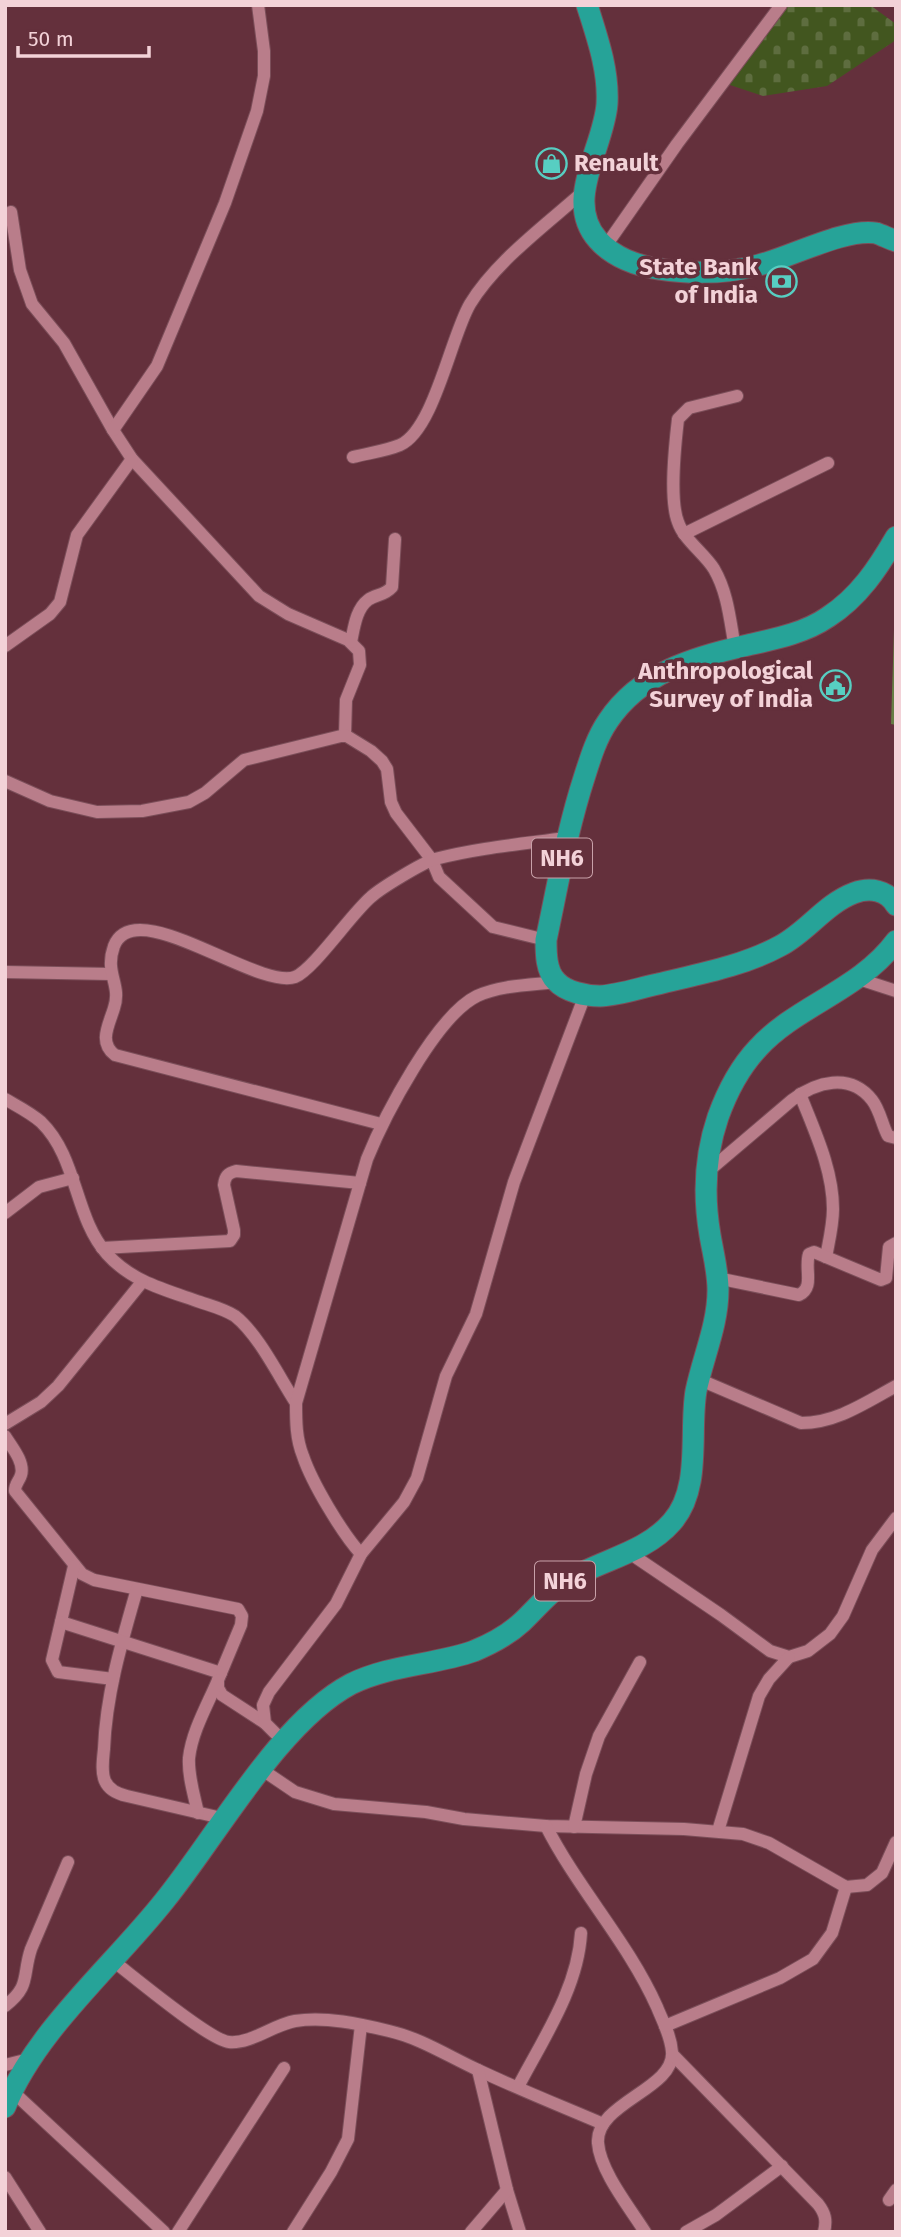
<svg xmlns="http://www.w3.org/2000/svg" width="901" height="2237" viewBox="0 0 901 2237" font-family="'Fira Sans',sans-serif">
  <style>
    .forest { fill: url(#forest-crowns) }
    .cemetery { fill: url(#cemetery-stones) }
    .lines { fill: none; stroke-linecap: round; stroke-linejoin: round }
    .minor-casing { stroke: #7b4e59; stroke-width: 14 }
    .highway-casing { stroke: #7b4e59; stroke-width: 23 }
    .minor { stroke: #b97d8a; stroke-width: 12 }
    .highway { stroke: #26a398; stroke-width: 21 }
    .labels { text-anchor: middle; dominant-baseline: central; stroke-width: 7; stroke-linejoin: round; paint-order: stroke }
    .shield { fill: #64303c; stroke: #c8a1a9; stroke-width: 2 }
    .shield-label { font-size: 23px; font-weight: bold; fill: #f3d2d8 }
    .poi-label { font-size: 24px; font-weight: bold; fill: #f3d2d8; stroke: #64303c; text-anchor: end }
  </style>
  <defs>
    <pattern id="forest-crowns" width="20" height="18" patternUnits="userSpaceOnUse" patternTransform="scale(1.75)"><rect width="20" height="18" fill="#677d45"/><path d="M2 6a3 3 0 1 1 6 0M12 15a3 3 0 1 1 6 0" fill="none" stroke="#5b6443"/></pattern>
    <pattern id="cemetery-stones" width="16" height="16" patternUnits="userSpaceOnUse" patternTransform="scale(1.75)"><rect width="16" height="16" fill="#42561f"/><path d="M2 7V4a2 2 0 0 1 4 0v3zM10 15v-3a2 2 0 0 1 4 0v3z" fill="#5e6d3f"/></pattern>
  </defs>
  <rect width="100%" height="100%" fill="#64303c"/>
  <polygon class="forest" points="896,629 896,725 891,724 894,630"/>
  <polygon class="cemetery" points="777,5 870,5 896,24 896,40 827,86 763,96 727,84"/>
  <g class="lines">
    <defs>
      <g id="minor">
        <polyline points="11,212 20,270 32,304 64,343 113,430 132,459 259,596 288,614 348,640 359,651 360,665 346,700 345,735"/>
        <polyline points="605,247 677,144 781,5"/>
        <polyline points="113,430 157,366 225,203 257,111 264,76 264,51 258,5"/>
        <path d="M353 457C368 453 386 451 400 445 434 430 451 336 470 304 496 261 547 224 584 191"/>
        <polyline points="684,534 828,463"/>
        <path d="M351 642C354 628 356 609 368 600 376 594 384 596 392 587L395 539"/>
        <polyline points="5,646 50,614 60,602 77,535 132,459"/>
        <path d="M735 648C730 621 728 593 714 569 704 553 684 540 678 522 669 499 675 445 678 419L689 408 737 396"/>
        <polyline points="5,781 50,801 97,812 142,811 189,802 205,793 244,760 345,735 371,751 382,761 387,769 391,802 396,813 432,860 439,877 493,927 546,940"/>
        <polyline points="5,972 110,974"/>
        <polyline points="859,979 896,991"/>
        <path d="M800 1094C814 1130 833 1169 833 1209 833 1225 829 1241 826 1257"/>
        <path d="M5 1099C17 1106 31 1113 41 1122 78 1158 74 1217 107 1254 132 1282 166 1290 200 1302 212 1306 224 1309 235 1316 259 1335 279 1377 296 1403"/>
        <path d="M381 1124 115 1055C98 1042 109 1025 114 1008 122 984 104 974 114 946 135 893 257 990 295 977 314 969 351 914 371 897 381 888 422 863 435 859 477 848 522 844 566 838"/>
        <path d="M705 1174 792 1100C816 1082 850 1072 872 1100 880 1110 882 1125 888 1136L896 1138"/>
        <polyline points="5,1213 39,1187 73,1178"/>
        <path d="M102 1248 230 1241 234 1235V1230L224 1185C225 1176 228 1173 236 1171L360 1183"/>
        <path d="M717 1278 799 1295C815 1287 804 1269 809 1254L814 1252 881 1280 886 1278 889 1247 896 1243"/>
        <path d="M698 1379 801 1423C836 1423 865 1403 896 1386"/>
        <polyline points="5,1424 41,1402 58,1386 142,1282"/>
        <path d="M5 1436C11 1446 25 1462 21 1475 19 1482 15 1483 15 1491L82 1574 94 1580 238 1609 242 1616 241 1625 218 1680V1688L222 1695 265 1723"/>
        <polyline points="628,1552 721,1615 770,1651 789,1657 808,1651 830,1634 843,1616 872,1550 896,1518"/>
        <path d="M361 1554C342 1533 312 1483 303 1456 296 1439 296 1421 296 1403L367 1159C384 1117 436 1016 477 996 501 985 531 985 557 982"/>
        <polyline points="74,1566 52,1660 58,1672 113,1679"/>
        <path d="M137 1589C122 1641 106 1694 104 1749 103 1759 101 1772 105 1781 109 1790 118 1794 127 1796L226 1819"/>
        <polyline points="61,1622 221,1673"/>
        <polyline points="284,1742 265,1723 263,1705 269,1692 336,1604 361,1554 404,1502 417,1478 446,1376 476,1314 514,1182 585,995"/>
        <polyline points="261,1769 295,1792 334,1804 426,1812 464,1819 546,1826 684,1829 743,1834 769,1843 846,1887 867,1885 882,1873 896,1842"/>
        <path d="M198 1813C194 1795 188 1776 189 1758 192 1731 208 1704 218 1680"/>
        <path d="M546 1826C578 1889 628 1942 657 2007 663 2022 671 2036 672 2052 675 2089 595 2103 598 2143 600 2171 630 2208 645 2232"/>
        <polyline points="574,1827 586,1774 599,1736 640,1662"/>
        <polyline points="718,1831 759,1696 769,1679 789,1657"/>
        <path d="M112 1960C133 1976 209 2040 229 2042 251 2044 273 2025 295 2021 325 2016 360 2024 389 2031 420 2038 448 2056 476 2069 518 2089 561 2106 603 2124"/>
        <path d="M5 2006C31 1986 22 1976 31 1949L68 1862"/>
        <polyline points="665,2026 780,1978 813,1959 832,1933 846,1887"/>
        <path d="M673 2055 818 2204C825 2213 827 2220 824 2232"/>
        <polyline points="5,2065 29,2059"/>
        <polyline points="478,2070 507,2190 520,2232"/>
        <path d="M518 2087C543 2039 578 1988 581 1933"/>
        <polyline points="12,2091 164,2232"/>
        <polyline points="5,2177 40,2232"/>
        <polyline points="889,2200 896,2190"/>
        <polyline points="178,2232 284,2068"/>
        <polyline points="293,2232 331,2172 348,2139 361,2025"/>
        <polyline points="471,2232 507,2190"/>
        <polyline points="686,2232 716,2215 782,2166"/>
      </g>
      <g id="highway">
        <path d="M587 5C597 37 609 70 607 104 604 147 563 201 598 240 613 257 637 266 659 269 692 274 726 274 759 265 791 257 845 228 876 233 882 235 890 239 896 241"/>
        <path d="M896 537C878 568 859 597 828 617 805 633 775 639 748 645 694 657 640 673 608 721 597 737 591 756 585 775 567 830 558 884 546 940 546 953 546 971 556 981 566 992 586 996 600 996 619 995 639 988 658 984 699 974 743 966 780 946 807 932 825 904 854 893 870 887 887 890 896 905"/>
        <path d="M5 2107C36 2030 113 1966 165 1900 217 1836 279 1722 351 1684 389 1665 434 1665 474 1651 491 1644 508 1635 522 1622 537 1608 550 1591 568 1580 603 1559 645 1553 672 1522 702 1488 689 1432 696 1391 703 1357 718 1325 718 1290 718 1271 713 1253 710 1235 703 1194 705 1155 718 1117 727 1092 740 1067 758 1048 796 1006 860 990 896 941"/>
      </g>
    </defs>
    <use href="#minor" class="minor-casing"/>
    <use href="#highway" class="highway-casing"/>
    <use href="#minor" class="minor"/>
    <use href="#highway" class="highway"/>
  </g>
  <defs>
    <symbol id="shop-ring" viewBox="-11 -11 22 22"><circle r="9.5" fill="#64303c" stroke="#57cec2" stroke-width="1.5"/><path d="M-5-2.5h2.3a2.7 3.5 0 0 1 5.4 0H5L5.5 6h-11ZM-1.5-2.5h3a1.5 2.3 0 0 0-3 0Z" fill="#57cec2"/></symbol>
    <symbol id="bank-ring" viewBox="-11 -11 22 22"><circle r="9.5" fill="#64303c" stroke="#57cec2" stroke-width="1.5"/><path d="M-6-4H6V4H-6ZM0-2.3a2.3 2.3 0 1 0 0 4.6a2.3 2.3 0 1 0 0-4.6Z" fill="#57cec2"/></symbol>
    <symbol id="civic-ring" viewBox="-11 -11 22 22"><circle r="9.5" fill="#64303c" stroke="#57cec2" stroke-width="1.5"/><path d="M-.6-6.5H3V-4.5H.6V-3L4-1V1h2V6H-6V1h2V-1L-.6-3ZM-1.2 2.5V6h2.4V2.5Z" fill="#57cec2"/></symbol>
  </defs>
  <g fill-rule="evenodd">
    <use href="#shop-ring" x="534" y="146" width="35" height="35"/>
    <use href="#bank-ring" x="764" y="264" width="35" height="35"/>
    <use href="#civic-ring" x="818" y="668" width="35" height="35"/>
  </g>
  <g class="labels">
    <g class="shield">
      <rect x="532" y="838.5" width="60" height="39" rx="5"/>
      <rect x="535" y="1561.5" width="60" height="39" rx="5"/>
    </g>
    <g class="shield-label">
      <text x="562" y="858">NH6</text>
      <text x="565" y="1581">NH6</text>
    </g>
    <g class="poi-label">
      <text x="574" y="163" text-anchor="start">Renault</text>
      <text x="758" y="267">State Bank<tspan x="758" dy="28">of India</tspan></text>
      <text x="813" y="671">Anthropological<tspan x="813" dy="28">Survey of India</tspan></text>
    </g>
  </g>
  <rect width="901" height="2237" fill="none" stroke="#f3d2d8" stroke-width="14"/>
  <path d="M18 46v10h131v-10" fill="none" stroke="#f3d2d8" stroke-width="3.5"/>
  <text x="28" y="46" font-size="21" fill="#f3d2d8" stroke="#64303c" stroke-width="5" paint-order="stroke">50 m</text>
</svg>
